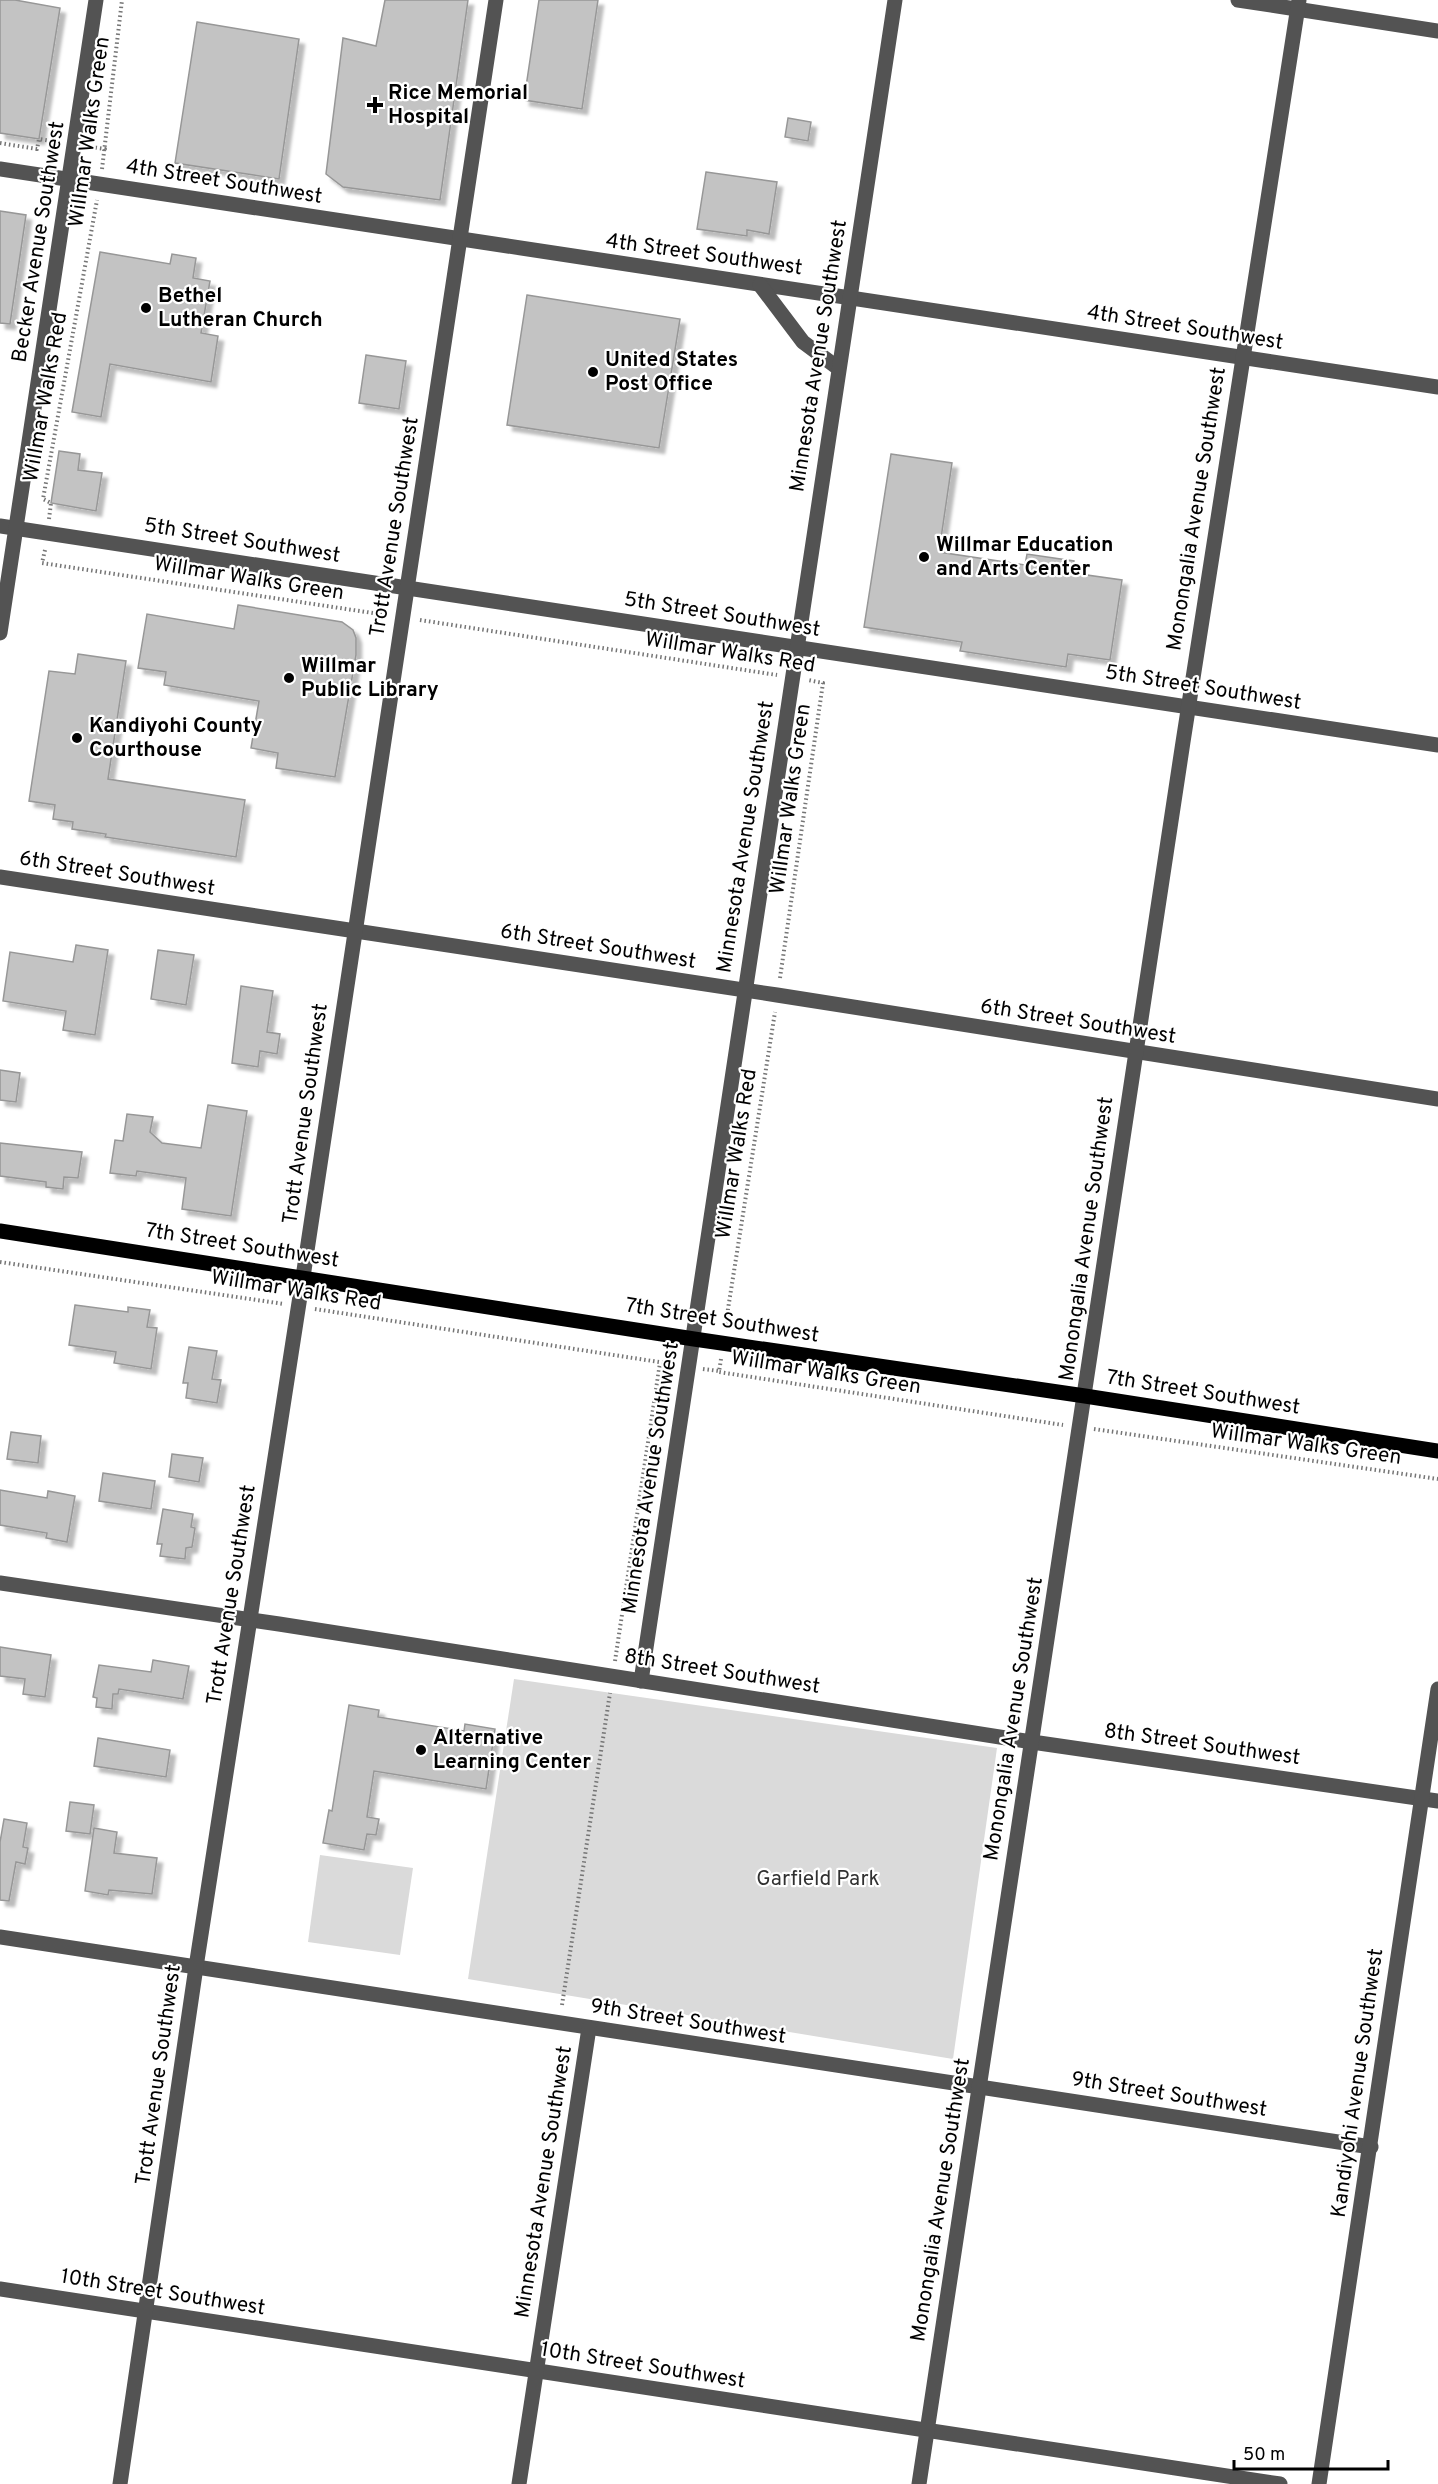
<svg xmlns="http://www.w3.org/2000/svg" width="1438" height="2484" viewBox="0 0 1438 2484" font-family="Overpass,sans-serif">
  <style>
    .green { fill: #dadada }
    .building { fill: #c3c3c3; stroke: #979797; stroke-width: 1.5; filter: url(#shadow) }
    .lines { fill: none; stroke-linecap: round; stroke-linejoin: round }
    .path { stroke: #757575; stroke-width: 4; stroke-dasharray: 1.5 3; stroke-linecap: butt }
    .minor { stroke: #535353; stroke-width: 15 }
    .major { stroke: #000; stroke-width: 15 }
    .poi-dot { fill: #000; stroke: #fff; stroke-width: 2 }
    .labels { text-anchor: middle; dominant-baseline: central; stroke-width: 4.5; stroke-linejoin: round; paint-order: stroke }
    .poi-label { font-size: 21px; font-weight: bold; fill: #000; stroke: #fff; text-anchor: start }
    .street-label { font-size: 21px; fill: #000; stroke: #fff }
    .park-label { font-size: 21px; fill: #313131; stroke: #fff }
  </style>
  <defs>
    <filter id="shadow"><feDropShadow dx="5.5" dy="5.5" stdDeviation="1.5" flood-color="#0004"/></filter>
  </defs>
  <rect width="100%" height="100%" fill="#fff"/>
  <g class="green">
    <polygon points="514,1679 997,1748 953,2059 468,1979"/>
    <polygon points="320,1855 413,1868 400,1955 308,1942"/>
  </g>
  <g class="building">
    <polygon points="0,0 15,0 60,8 39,139 0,133"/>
    <polygon points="385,0 468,0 440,200 343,187 326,174 343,38 376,46"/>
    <polygon points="539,0 598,0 582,109 524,100"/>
    <polygon points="197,22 299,39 279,179 175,163"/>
    <polygon points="788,118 811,122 808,141 785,137"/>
    <polygon points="706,172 777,182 769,234 747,230 747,236 697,229"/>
    <polygon points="0,211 26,215 10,324 0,323"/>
    <polygon points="100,252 170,264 172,254 196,258 193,278 210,281 201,333 218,336 211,382 110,364 101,417 72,412"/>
    <polygon points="527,295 680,319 659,448 507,425"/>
    <polygon points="366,355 406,361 399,409 359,403"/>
    <polygon points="59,451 80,454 78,470 102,473 96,511 51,503"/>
    <polygon points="891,454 952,463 939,552 1025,565 1027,554 1074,561 1073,573 1122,580 1110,660 1068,654 1066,667 960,651 962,642 864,627"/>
    <polygon points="238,605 342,622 353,630 356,638 356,655 335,777 276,768 278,753 251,748 259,701 164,685 166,672 138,668 147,614 234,629"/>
    <polygon points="78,654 126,661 108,779 245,800 236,857 105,837 106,834 72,829 73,822 53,819 55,805 29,801 49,671 75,674"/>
    <polygon points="76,945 108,950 95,1035 63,1030 66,1011 3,1001 10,952 73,962"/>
    <polygon points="158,950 194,955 186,1005 151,999"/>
    <polygon points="241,986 273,991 267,1032 280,1034 277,1054 260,1051 258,1067 232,1063"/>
    <polygon points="0,1070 20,1073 16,1102 0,1100"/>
    <polygon points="208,1105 247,1111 231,1216 182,1209 186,1178 137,1171 136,1176 110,1173 115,1140 123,1141 127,1114 153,1117 150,1132 162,1143 201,1148"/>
    <polygon points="0,1143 82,1152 78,1178 64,1177 63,1189 46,1187 46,1182 0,1176"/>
    <polygon points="75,1305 128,1312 128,1307 150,1310 147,1327 157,1328 151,1369 114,1363 116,1352 69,1345"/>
    <polygon points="189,1347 217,1351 212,1379 221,1380 217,1403 186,1398 188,1383 183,1383"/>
    <polygon points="11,1432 41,1436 38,1463 7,1459"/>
    <polygon points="172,1454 203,1458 199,1482 169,1477"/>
    <polygon points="103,1473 155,1481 151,1509 99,1501"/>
    <polygon points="0,1490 47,1498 48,1491 75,1496 67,1542 46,1538 47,1533 0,1525"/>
    <polygon points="163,1509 193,1514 191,1527 195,1528 192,1547 186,1548 185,1559 160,1556 162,1544 157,1544"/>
    <polygon points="0,1647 51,1655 45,1697 23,1694 25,1679 0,1676"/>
    <polygon points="153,1660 189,1666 183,1699 119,1689 118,1694 113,1694 112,1709 96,1707 97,1698 93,1697 99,1665 151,1672"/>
    <polygon points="349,1705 379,1710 378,1717 464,1731 465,1724 495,1729 486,1789 374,1771 367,1817 379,1819 376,1835 367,1834 364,1850 323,1843 329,1810 332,1811"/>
    <polygon points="98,1738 170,1750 166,1777 94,1766"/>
    <polygon points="70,1802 94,1805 90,1834 66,1831"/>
    <polygon points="4,1819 27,1823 23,1847 28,1848 25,1864 16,1862 9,1901 0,1900 0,1842"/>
    <polygon points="94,1828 117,1832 114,1853 157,1858 152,1894 109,1890 108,1895 85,1891"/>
  </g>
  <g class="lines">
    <g class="path">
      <polyline points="0,143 37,149 39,139 57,142"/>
      <polyline points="91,147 105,149 105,151"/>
      <polyline points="102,169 122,0"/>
      <polyline points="49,519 51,503 43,499 97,200"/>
      <polyline points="45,550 42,563 386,615"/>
      <polyline points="420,620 777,675"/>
      <polyline points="780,978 823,683 808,680"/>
      <polyline points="0,1262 284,1304"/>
      <polyline points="315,1309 672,1364"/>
      <polyline points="725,1328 775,1012"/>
      <polyline points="721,1359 719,1372 1063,1425"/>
      <polyline points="703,1369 719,1371"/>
      <polyline points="1094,1429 1438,1479"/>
      <polyline points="615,1661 660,1363"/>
      <polyline points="562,2005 610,1693"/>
    </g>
    <g class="minor">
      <polyline points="1238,0 1438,31"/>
      <polyline points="0,169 1438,387"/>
      <polyline points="760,285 803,342 838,368"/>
      <polyline points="0,526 1438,745"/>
      <polyline points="0,633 96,0"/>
      <polyline points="0,877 777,995 1438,1099"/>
      <polyline points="0,1583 279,1624 1032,1742 1438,1801"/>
      <polyline points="641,1681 895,0"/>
      <polyline points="0,1937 1371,2147"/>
      <polyline points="0,2289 1280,2484"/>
      <polyline points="120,2484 196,1967 303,1277 496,0"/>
      <polyline points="519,2484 589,2028"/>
      <polyline points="919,2484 1183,742 1299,0"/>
      <polyline points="1319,2484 1438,1689"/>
    </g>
    <polyline class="major" points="0,1231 694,1339 1085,1396 1438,1451"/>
  </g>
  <g class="poi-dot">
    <path d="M372 96h6v6h6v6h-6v6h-6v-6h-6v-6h6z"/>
    <circle cx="146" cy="308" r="6"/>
    <circle cx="593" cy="372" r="6"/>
    <circle cx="924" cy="557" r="6"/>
    <circle cx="289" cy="678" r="6"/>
    <circle cx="77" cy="738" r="6"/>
    <circle cx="421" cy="1750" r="6"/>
  </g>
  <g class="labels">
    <g class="poi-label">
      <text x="388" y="93">Rice Memorial<tspan x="388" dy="24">Hospital</tspan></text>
      <text x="158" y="296">Bethel<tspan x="158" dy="24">Lutheran Church</tspan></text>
      <text x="605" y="360">United States<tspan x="605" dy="24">Post Office</tspan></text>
      <text x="936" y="545">Willmar Education<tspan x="936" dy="24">and Arts Center</tspan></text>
      <text x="301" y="666">Willmar<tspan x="301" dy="24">Public Library</tspan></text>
      <text x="89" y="726">Kandiyohi County<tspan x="89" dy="24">Courthouse</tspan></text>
      <text x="433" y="1738">Alternative<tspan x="433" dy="24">Learning Center</tspan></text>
    </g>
    <g class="street-label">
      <text transform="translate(90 132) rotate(-82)">Willmar Walks Green</text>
      <text transform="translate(224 182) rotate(9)">4th Street Southwest</text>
      <text transform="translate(39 242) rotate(-81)">Becker Avenue Southwest</text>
      <text transform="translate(704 255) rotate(8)">4th Street Southwest</text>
      <text transform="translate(1185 328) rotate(9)">4th Street Southwest</text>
      <text transform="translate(819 356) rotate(-81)">Minnesota Avenue Southwest</text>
      <text transform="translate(46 397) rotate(-80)">Willmar Walks Red</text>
      <text transform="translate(1197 509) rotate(-81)">Monongalia Avenue Southwest</text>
      <text transform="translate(395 527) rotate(-81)">Trott Avenue Southwest</text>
      <text transform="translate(242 541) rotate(9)">5th Street Southwest</text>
      <text transform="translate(249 579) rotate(9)">Willmar Walks Green</text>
      <text transform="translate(722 615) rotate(9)">5th Street Southwest</text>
      <text transform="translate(730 653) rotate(9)">Willmar Walks Red</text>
      <text transform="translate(1203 688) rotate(9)">5th Street Southwest</text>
      <text transform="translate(791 799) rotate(-82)">Willmar Walks Green</text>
      <text transform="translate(746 837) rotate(-81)">Minnesota Avenue Southwest</text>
      <text transform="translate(117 874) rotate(9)">6th Street Southwest</text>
      <text transform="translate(598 947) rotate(9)">6th Street Southwest</text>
      <text transform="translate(1078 1022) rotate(9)">6th Street Southwest</text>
      <text transform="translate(306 1114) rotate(-82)">Trott Avenue Southwest</text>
      <text transform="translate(737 1154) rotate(-81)">Willmar Walks Red</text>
      <text transform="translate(1087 1239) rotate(-82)">Monongalia Avenue Southwest</text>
      <text transform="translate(242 1246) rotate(9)">7th Street Southwest</text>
      <text transform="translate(296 1291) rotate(9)">Willmar Walks Red</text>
      <text transform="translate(722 1321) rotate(9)">7th Street Southwest</text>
      <text transform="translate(826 1373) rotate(9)">Willmar Walks Green</text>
      <text transform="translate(1203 1393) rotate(9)">7th Street Southwest</text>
      <text transform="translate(1306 1445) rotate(8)">Willmar Walks Green</text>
      <text transform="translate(651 1478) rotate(-81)">Minnesota Avenue Southwest</text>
      <text transform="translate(232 1595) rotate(-81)">Trott Avenue Southwest</text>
      <text transform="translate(722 1672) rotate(9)">8th Street Southwest</text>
      <text transform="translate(1014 1719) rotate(-81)">Monongalia Avenue Southwest</text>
      <text transform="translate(1202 1745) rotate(8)">8th Street Southwest</text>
      <text transform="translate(688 2022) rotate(9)">9th Street Southwest</text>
      <text transform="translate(159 2075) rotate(-82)">Trott Avenue Southwest</text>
      <text transform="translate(1358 2083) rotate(-82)">Kandiyohi Avenue Southwest</text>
      <text transform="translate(1169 2095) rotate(9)">9th Street Southwest</text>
      <text transform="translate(544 2182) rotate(-81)">Minnesota Avenue Southwest</text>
      <text transform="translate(941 2200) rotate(-81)">Monongalia Avenue Southwest</text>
      <text transform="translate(163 2293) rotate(9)">10th Street Southwest</text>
      <text transform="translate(643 2366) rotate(9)">10th Street Southwest</text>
    </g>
    <g class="park-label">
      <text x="818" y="1879">Garfield Park</text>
    </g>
  </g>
  <path d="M1234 2460v9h154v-9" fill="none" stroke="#000000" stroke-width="3"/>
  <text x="1243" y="2460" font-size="18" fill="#000000" stroke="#ffffff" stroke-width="4.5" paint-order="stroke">50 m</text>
</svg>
